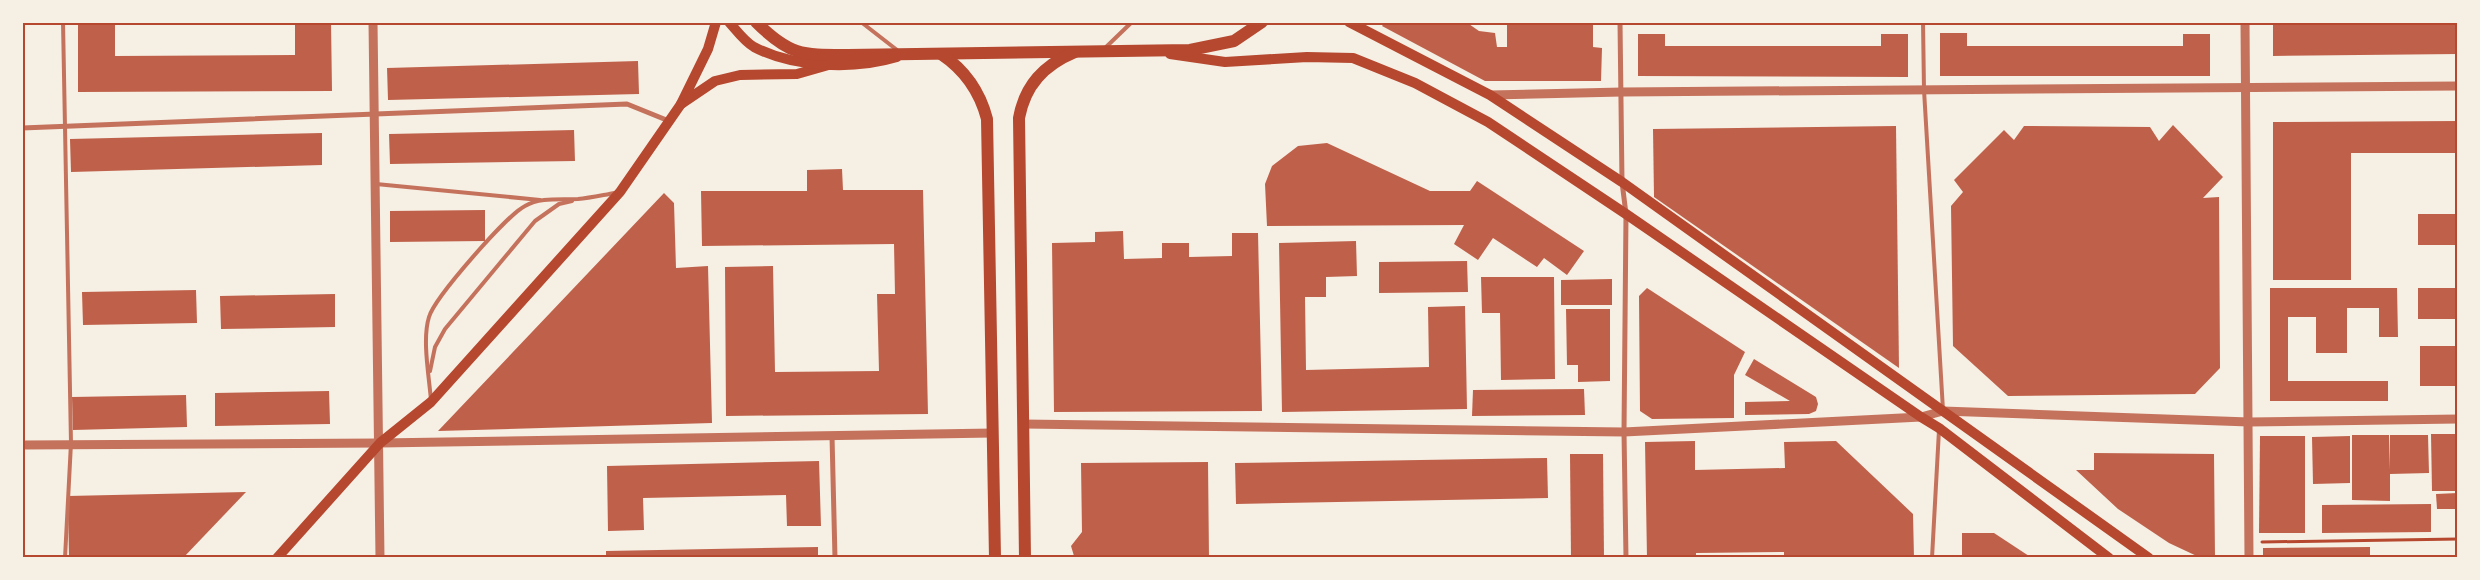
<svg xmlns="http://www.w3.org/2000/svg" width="2480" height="580" viewBox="0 0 2480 580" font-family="Manrope,sans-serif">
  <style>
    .building { fill: #bf614a }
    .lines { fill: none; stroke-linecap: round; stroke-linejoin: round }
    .path { stroke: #b5482f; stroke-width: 3 }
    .service { stroke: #c5725c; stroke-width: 4 }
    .minor { stroke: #c5725c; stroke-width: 5 }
    .tertiary { stroke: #c5725c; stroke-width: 9 }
    .secondary { stroke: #b5482f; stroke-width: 10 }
    .primary { stroke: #b5482f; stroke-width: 12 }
    .neatline { fill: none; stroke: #b5482f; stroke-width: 2 }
  </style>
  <rect width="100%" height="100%" fill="#f6efe4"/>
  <g class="building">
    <polygon points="78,22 115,22 115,56 295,55 295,22 331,22 332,91 78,92"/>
    <polygon points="1385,22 1466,22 1479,31 1495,33 1497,47 1507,47 1507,22 1593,22 1593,47 1602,48 1601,81 1485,81 1382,26"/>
    <polygon points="2273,22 2458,22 2458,54 2273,56"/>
    <polygon points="1940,33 1967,33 1967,46 2183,46 2183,34 2210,34 2210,76 1940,76"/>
    <polygon points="1638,34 1665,34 1665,46 1881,46 1881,34 1908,34 1908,77 1638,76"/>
    <polygon points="638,61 639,94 388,100 387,68"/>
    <polygon points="2458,121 2458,153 2351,153 2351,280 2273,280 2273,122"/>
    <polygon points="2173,125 2223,177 2203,198 2219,197 2220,368 2195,394 2008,396 1953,346 1951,206 1963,192 1954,180 2004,130 2014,140 2024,126 2150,127 2159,141"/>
    <polygon points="1896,126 1899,368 1654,197 1653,129"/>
    <polygon points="574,130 575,161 390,164 389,134"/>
    <polygon points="322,133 322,165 71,172 70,139"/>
    <polygon points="1327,143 1430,191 1470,191 1477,181 1584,251 1567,275 1544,258 1537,267 1493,238 1478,260 1454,244 1464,225 1267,226 1265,184 1272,166 1298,146"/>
    <polygon points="842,169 843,190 923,190 928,414 726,416 725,267 773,266 775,372 879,371 877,294 895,294 894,244 702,246 701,191 807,191 807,170"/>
    <polygon points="664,193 674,203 676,268 708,266 712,423 438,431"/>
    <polygon points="485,210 485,241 390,242 390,211"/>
    <rect x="2418" y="214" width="40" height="31"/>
    <polygon points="1123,231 1124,259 1162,258 1162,243 1189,243 1189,257 1232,256 1232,233 1258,233 1262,411 1054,412 1052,243 1095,242 1095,232"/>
    <polygon points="1356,241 1357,276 1326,277 1326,297 1305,297 1306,370 1429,367 1428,307 1465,306 1467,409 1282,412 1279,243"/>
    <polygon points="1467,261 1468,292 1379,293 1379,262"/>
    <polygon points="1481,277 1554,277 1555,379 1501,380 1500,313 1482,313"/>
    <polygon points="1612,279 1612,305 1561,305 1561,280"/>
    <polygon points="1647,288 1745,352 1734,375 1734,418 1652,419 1640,411 1639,296"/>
    <polygon points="2270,288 2397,288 2398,337 2379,337 2379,308 2347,308 2347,353 2316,353 2316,317 2288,317 2288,381 2388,381 2388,401 2270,401"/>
    <rect x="2418" y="288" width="40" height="31"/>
    <polygon points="196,290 197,323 83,325 82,292"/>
    <polygon points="335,294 335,327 221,329 220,296"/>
    <polygon points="1566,309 1610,309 1610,381 1578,382 1578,365 1567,365"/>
    <rect x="2420" y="346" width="38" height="40"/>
    <polygon points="1754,359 1816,397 1818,404 1816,411 1809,414 1745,415 1745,402 1790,401 1745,375"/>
    <polygon points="1584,389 1585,415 1472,416 1473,390"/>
    <polygon points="329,391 330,424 215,426 215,393"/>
    <polygon points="186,395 187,427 73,430 72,397"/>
    <polygon points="2431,434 2458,434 2458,491 2432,491"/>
    <polygon points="2352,435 2389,435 2390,470 2390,435 2428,435 2429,473 2390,474 2390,501 2352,500"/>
    <polygon points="2260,436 2305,436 2305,533 2259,533"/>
    <polygon points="2350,436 2350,483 2313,484 2312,437"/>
    <polygon points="1695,441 1695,470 1785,468 1784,442 1836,441 1913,514 1914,558 1784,558 1784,552 1696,553 1696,558 1647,558 1645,442"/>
    <polygon points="2094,453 2214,454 2215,558 2201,558 2169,543 2118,509 2076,470 2094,470"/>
    <polygon points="1570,454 1603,454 1604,558 1571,558"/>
    <polygon points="1547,458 1548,498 1236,504 1235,463"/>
    <polygon points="819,461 821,526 787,526 786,495 643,498 644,530 608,531 607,466"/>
    <polygon points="1208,462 1209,558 1074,556 1071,546 1082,532 1081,463"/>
    <polygon points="246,492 183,558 69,558 68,496"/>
    <polygon points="2458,493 2458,509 2437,509 2436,494"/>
    <polygon points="2431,504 2431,532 2322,533 2322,505"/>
    <rect x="2456" y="519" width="2" height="14"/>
    <polygon points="1962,533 1994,533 2032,558 1962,558"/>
    <polygon points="818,547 818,558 606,558 606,551"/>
    <polygon points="2370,547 2370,556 2458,555 2458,558 2263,558 2263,548"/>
  </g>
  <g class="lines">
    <polyline class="path" points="2262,542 2458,539"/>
    <g class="service">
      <polyline points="63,22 71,443 65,558"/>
      <polyline points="861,22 897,50"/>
      <polyline points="1923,22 1924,90 1943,410"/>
      <polyline points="1105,48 1132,22"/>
      <polyline points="376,184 540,200"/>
      <polyline points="430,371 435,347 445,329 535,221 559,204 572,201"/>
      <path d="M431 400C429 376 422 339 429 317 435 297 507 215 525 206 541 197 560 200 578 199 590 198 603 195 615 193"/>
      <polyline points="1932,558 1939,430"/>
    </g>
    <g class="minor">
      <polyline points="1620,22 1622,182 1626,214 1624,432 1626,558"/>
      <polyline points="22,128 627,104 669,121"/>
      <polyline points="832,436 835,558"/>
    </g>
    <g class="tertiary">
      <polyline points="373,22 380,558"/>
      <polyline points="2245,22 2249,558"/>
      <polyline points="1490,95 1622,92 2458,86"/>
      <polyline points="1023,424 1624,432 1921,417 1943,411 2249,422 2458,419"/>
      <polyline points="22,445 380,443 993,433"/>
    </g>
    <g class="secondary">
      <polyline points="716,22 708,49 681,104 715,81 740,75 797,74 832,64"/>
      <path d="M729 22C736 30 745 42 754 47 794 68 854 70 897 57"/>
      <polyline points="1349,22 1490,95 1622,182 2149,558"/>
      <polyline points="1170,54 1225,62 1307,57 1353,58 1415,83 1488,122 1626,214 1921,417 1939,428 2109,558"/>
      <polyline points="277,558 380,443 431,402 620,192 681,104"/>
    </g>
    <g class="primary">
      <path d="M756 22C790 56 803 55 848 55L1190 50 1234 41 1262 22"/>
      <path d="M941 54C965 70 980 92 987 119L995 558"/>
      <path d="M1025 558 1019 118C1025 85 1044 65 1075 52"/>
    </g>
  </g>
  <rect width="2480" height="580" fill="none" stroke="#f6efe4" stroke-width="48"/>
  <rect x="24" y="24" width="2432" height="532" class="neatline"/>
</svg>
